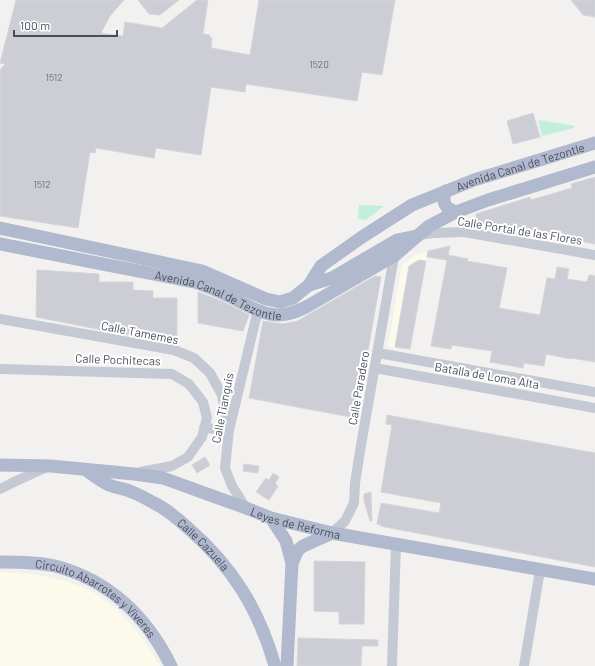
<svg xmlns="http://www.w3.org/2000/svg" width="595" height="666" viewBox="0 0 595 666" font-family="Barlow,sans-serif">
  <style>
    .commercial { fill: #fcfbeb }
    .green { fill: #c1eedd }
    .building { fill: #cdced5; stroke: #d4d5db }
    .lines { fill: none; stroke-linecap: round; stroke-linejoin: round }
    .minor { stroke: #c5c9d4; stroke-width: 10 }
    .major { stroke: #b1b9ce; stroke-width: 13 }
    .labels { text-anchor: middle; dominant-baseline: central; stroke-width: 4; stroke-linejoin: round; paint-order: stroke }
    .number-label { font-size: 10px; fill: #6a6f7b }
    .street-label { font-size: 12px; fill: #494f5d; stroke: #fff }
  </style>
  <rect width="100%" height="100%" fill="#f3f1f0"/>
  <g class="commercial">
    <polygon points="428,251 410,349 388,346 402,265 415,255"/>
    <polygon points="0,572 33,574 62,580 90,590 115,608 129,622 144,640 160,666 0,666"/>
  </g>
  <g class="green">
    <polygon points="538,120 575,126 574,128 542,136"/>
    <polygon points="359,205 384,206 366,220 358,219"/>
  </g>
  <g class="building">
    <polygon points="16,0 124,0 110,16 101,33 123,36 125,22 162,28 197,0 208,0 203,34 210,35 210,38 212,38 211,48 250,55 259,0 395,0 382,75 362,72 357,101 246,84 245,92 211,87 201,155 156,148 154,158 96,148 95,153 90,152 78,228 0,216 0,70 5,64 0,63"/>
    <polygon points="138,0 179,0 160,15 149,14"/>
    <polygon points="571,0 595,0 595,17 583,15"/>
    <polygon points="533,113 540,137 513,144 507,121"/>
    <polygon points="595,177 595,244 476,223 476,214 530,197 531,200 572,188 571,184"/>
    <polygon points="450,246 448,255 468,259 467,261 507,268 499,308 540,315 547,278 555,279 557,267 569,269 567,279 587,282 589,275 595,276 595,362 571,358 571,359 546,354 544,366 524,363 523,368 490,362 492,351 452,345 451,349 431,346 447,260 427,257 428,251"/>
    <polygon points="419,260 426,261 410,349 395,347 409,266"/>
    <polygon points="37,270 99,274 99,282 133,282 133,290 153,291 153,298 177,298 177,340 165,340 165,336 133,336 36,317"/>
    <polygon points="375,276 381,277 356,418 249,398 263,321 282,324 298,321 306,316"/>
    <polygon points="198,292 224,302 249,315 243,331 198,323"/>
    <polygon points="387,415 595,453 595,567 385,527 377,524 381,503 439,513 441,503 381,492 392,425 386,424"/>
    <polygon points="205,457 210,465 197,473 192,465"/>
    <polygon points="244,464 259,466 258,473 243,471"/>
    <polygon points="273,473 279,477 275,484 278,486 269,500 256,492 266,478 269,480"/>
    <polygon points="371,492 372,521 370,521 364,501 364,494"/>
    <polygon points="314,561 365,562 364,624 339,624 339,612 314,611"/>
    <polygon points="298,638 378,640 378,646 362,646 361,666 297,666"/>
  </g>
  <g class="lines">
    <g class="minor">
      <polyline points="417,235 434,233 464,232 595,255"/>
      <polyline points="0,319 174,350 194,358 210,373 222,395 229,430 204,428"/>
      <polyline points="378,353 595,392"/>
      <polyline points="375,368 595,408"/>
      <polyline points="0,369 172,374 189,384 203,402 207,418 202,437 188,457 172,466 140,472"/>
      <polyline points="0,489 16,481 47,467"/>
      <polyline points="246,508 232,486 225,468 229,430 258,310"/>
      <polyline points="332,533 345,521 354,503 355,483 361,445 395,251"/>
      <polyline points="392,666 396,544"/>
      <polyline points="524,666 540,570"/>
    </g>
    <g class="major">
      <path d="M446 191C441 201 445 209 456 212"/>
      <path id="s1" d="M0 228 202 271 266 299 280 302 293 298 309 285 321 266 362 237 412 205 474 180 595 143"/>
      <path id="s2" d="M0 244 195 282C206 286 216 290 227 295 243 303 261 315 279 315 289 315 297 311 306 307L394 256 429 226 456 212 488 200 595 167"/>
      <polyline points="309,285 332,278 397,240 417,236"/>
      <path id="s3" d="M0 465 51 466 134 474 163 478 246 508 271 518 332 533 595 579"/>
      <path id="s4" d="M86 470C93 475 101 481 109 485 117 488 125 489 132 492 140 495 147 499 154 503 167 509 178 519 188 528 233 567 259 610 275 666"/>
      <polyline points="271,518 286,541 292,563 287,666"/>
      <path id="s5" d="M0 562C18 562 37 562 55 566 109 580 147 617 171 666"/>
      <polyline points="292,563 298,550 303,546 332,533"/>
    </g>
  </g>
  <g class="labels">
    <g class="number-label">
      <text x="319" y="64">1520</text>
      <text x="54" y="77">1512</text>
      <text x="42" y="184">1512</text>
    </g>
    <g class="street-label">
      <text stroke="none"><textPath href="#s1" startOffset="572">Avenida Canal de Tezontle</textPath></text>
      <text transform="translate(520 230) rotate(9)">Calle Portal de las Flores</text>
      <text stroke="none"><textPath href="#s2" startOffset="225">Avenida Canal de Tezontle</textPath></text>
      <text transform="translate(140 332) rotate(11)">Calle Tamemes</text>
      <text transform="translate(118 359) rotate(2)">Calle Pochitecas</text>
      <text transform="translate(487 375) rotate(10)">Batalla de Loma Alta</text>
      <text transform="translate(358 388) rotate(-80)">Calle Paradero</text>
      <text transform="translate(222 408) rotate(-79)">Calle Tianguis</text>
      <text stroke="none"><textPath href="#s3" startOffset="304">Leyes de Reforma</textPath></text>
      <text stroke="none"><textPath href="#s4" startOffset="141">Calle Cazuela</textPath></text>
      <text stroke="none"><textPath href="#s5" startOffset="107">Circuito Abarrotes y Víveres</textPath></text>
    </g>
  </g>
  <path d="M14 30v6h103v-6" fill="none" stroke="#494f5d" stroke-width="2"/>
  <text x="20" y="30" font-size="12" fill="#494f5d" stroke="#ffffff" stroke-width="3" paint-order="stroke">100 m</text>
</svg>
